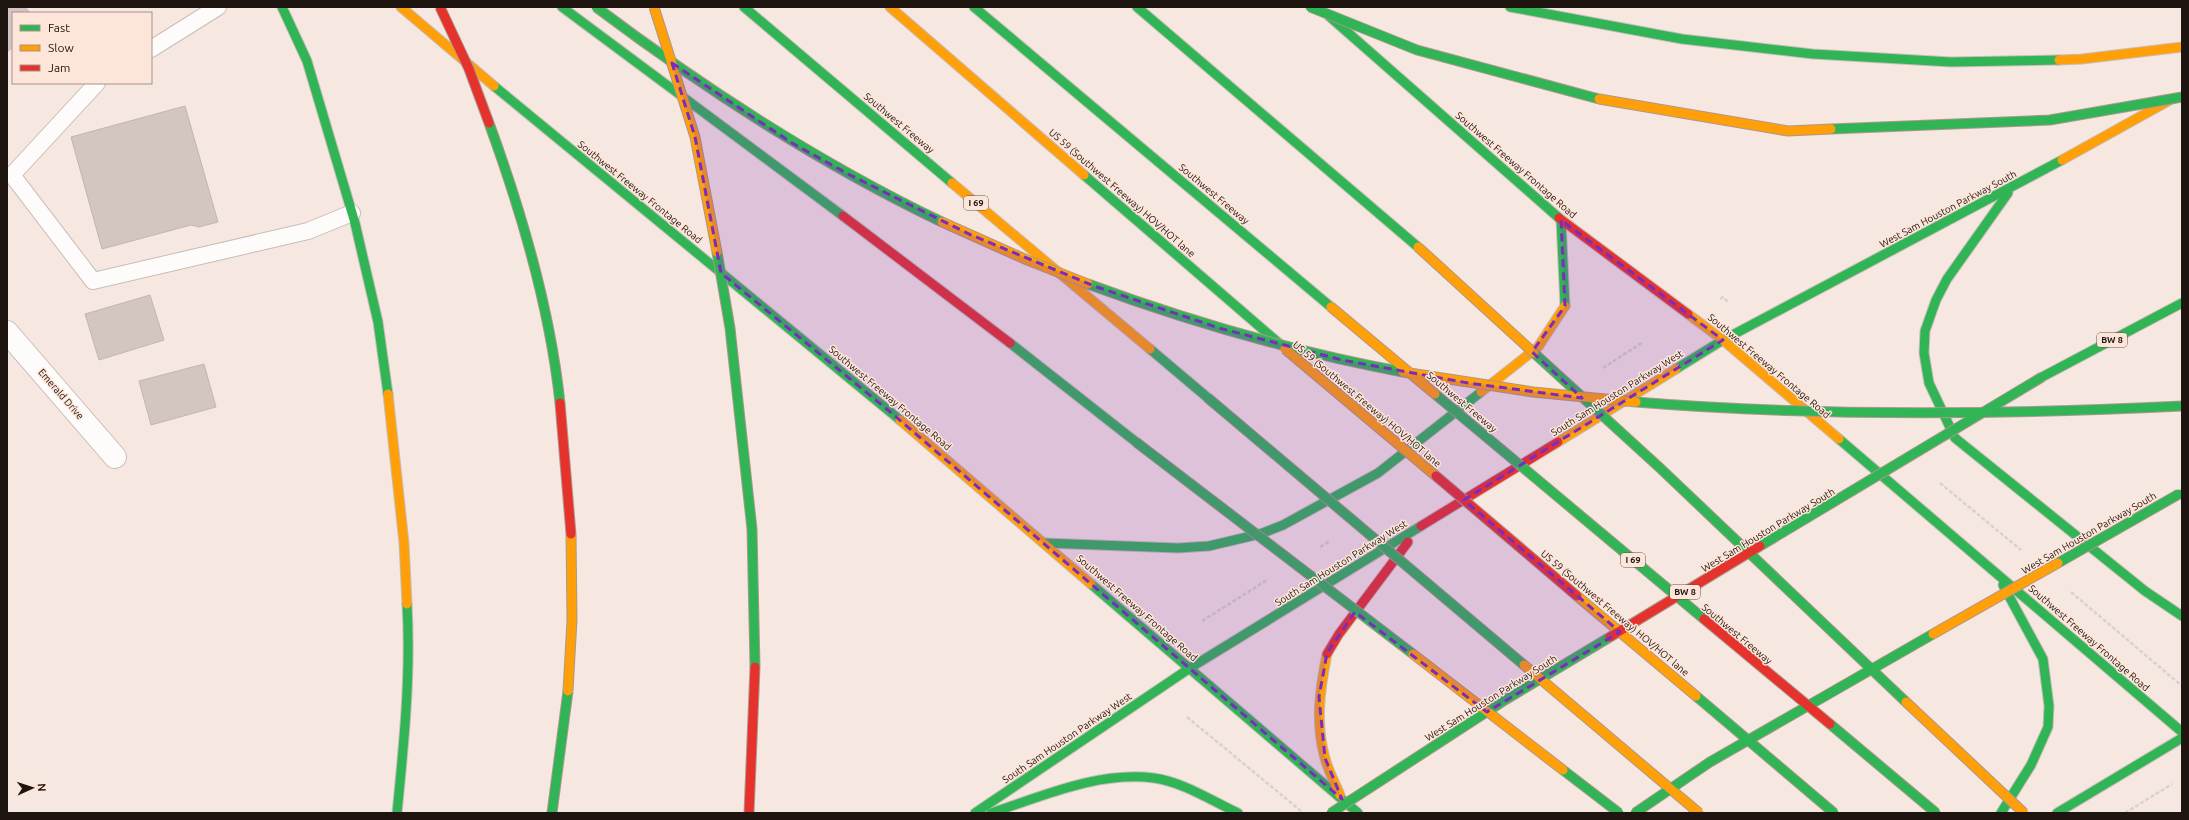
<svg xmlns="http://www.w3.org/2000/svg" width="2189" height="820" viewBox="0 0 2189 820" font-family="Ubuntu,sans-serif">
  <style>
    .building { fill: #d3c6c1; stroke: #c2b6b1 }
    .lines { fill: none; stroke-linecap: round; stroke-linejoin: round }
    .lane-casing { stroke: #c8bdb7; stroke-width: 18 }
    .street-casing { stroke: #c8bdb7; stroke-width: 24 }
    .fast-casing { stroke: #c8bdb7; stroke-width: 11 }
    .slow-casing { stroke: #c8bdb7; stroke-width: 11 }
    .jam-casing { stroke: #c8bdb7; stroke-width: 11 }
    .path { stroke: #d6d2d0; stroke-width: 2.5; stroke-dasharray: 4 2; stroke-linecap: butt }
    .lane { stroke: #fefcfa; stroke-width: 16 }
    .street { stroke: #fefcfa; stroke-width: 22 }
    .fast { stroke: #30b455; stroke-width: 9 }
    .slow { stroke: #ff9f0a; stroke-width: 9 }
    .jam { stroke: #e5322d; stroke-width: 9 }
    .fast-bridge-casing { stroke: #ad988c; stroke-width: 11; stroke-linecap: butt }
    .slow-bridge-casing { stroke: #ad988c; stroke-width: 11; stroke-linecap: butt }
    .jam-bridge-casing { stroke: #ad988c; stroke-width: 11; stroke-linecap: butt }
    .fast-bridge { stroke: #30b455; stroke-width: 9 }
    .slow-bridge { stroke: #ff9f0a; stroke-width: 9 }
    .jam-bridge { stroke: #e5322d; stroke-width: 9 }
    .marked { fill: #7b2cbf; fill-opacity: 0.2; stroke: #7b2cbf; stroke-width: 3; stroke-dasharray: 8 5; stroke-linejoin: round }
    .labels { text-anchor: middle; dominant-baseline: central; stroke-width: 3; stroke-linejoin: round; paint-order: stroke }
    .shield { fill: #fee5d9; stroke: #62534c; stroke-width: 1 }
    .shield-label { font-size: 9px; font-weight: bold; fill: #1f1510 }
    .street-label { font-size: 10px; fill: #1f1510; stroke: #fee5d9 }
  </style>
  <rect width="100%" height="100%" fill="#f6e8e1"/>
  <g class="building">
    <polygon points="7,7 25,7 30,13 13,13 13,47 7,52"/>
    <polygon points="185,106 218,222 199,227 191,225 102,249 71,137"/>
    <polygon points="150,295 164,340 99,360 85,314"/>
    <polygon points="204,364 216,407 151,425 139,381"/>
  </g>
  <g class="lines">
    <defs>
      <g id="lane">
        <polyline points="151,49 218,7"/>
        <polyline points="97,83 12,175 93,281 308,231 352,213"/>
      </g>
      <polyline id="street" points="7,332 115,457"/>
      <g id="fast">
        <polyline points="282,7 307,61 355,223 378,322 388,394"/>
        <polyline points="562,7 843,216"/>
        <polyline points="744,7 952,183"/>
        <polyline points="974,7 1331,307"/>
        <polyline points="1137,7 1418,247"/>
        <polyline points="1510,7 1682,39 1813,54 1951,62 2059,60"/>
        <polyline points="1329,16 1559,218"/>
        <polyline points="494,86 900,420"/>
        <polyline points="1084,175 1281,345"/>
        <polyline points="2008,193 1947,279 1936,300 1925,331 1924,353 1929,383 1955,438 2145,591 2182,616"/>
        <polyline points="1561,220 1565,306"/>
        <polyline points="1010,343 1136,442"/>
        <polyline points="1150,349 1208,398"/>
        <polyline points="1676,369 1723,340 2062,160"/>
        <polyline points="2042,377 2182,303"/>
        <polyline points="1839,439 2182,732"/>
        <polyline points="1044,543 1178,548 1209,546 1260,534 1283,525 1378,473 1481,392"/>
        <polyline points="1091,584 1358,813"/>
        <path d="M397 813C404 743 411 674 407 604"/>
        <polyline points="975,813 1190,668 1421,526"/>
        <path d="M991 813C1043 796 1098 771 1154 778 1183 782 1212 801 1238 813"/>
        <polyline points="2001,813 2031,765 2048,727 2049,706 2043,659 2003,585"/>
        <polyline points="2057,813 2182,738"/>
      </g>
      <g id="slow">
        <polyline points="401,7 494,86"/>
        <polyline points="890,7 1084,175"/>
        <polyline points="2059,60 2082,59 2182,47"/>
        <polyline points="2062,160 2170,100"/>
        <polyline points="952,183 1150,349"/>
        <polyline points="1688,314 1723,340 1839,439"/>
        <polyline points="1481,392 1538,347 1565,306"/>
        <polyline points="388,394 404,543 407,604"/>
        <polyline points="900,420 1091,584"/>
        <polyline points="1558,442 1676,369"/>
        <path d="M1327 654C1320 689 1315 723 1325 758 1328 770 1335 783 1340 795"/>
      </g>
      <g id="jam">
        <polyline points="843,216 1010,343"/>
        <polyline points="1559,218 1688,314"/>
        <polyline points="1421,526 1558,442"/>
        <polyline points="1327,654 1339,634 1408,542"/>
      </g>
    </defs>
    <use href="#lane" class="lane-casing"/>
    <use href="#street" class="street-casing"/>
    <use href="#fast" class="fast-casing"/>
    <use href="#slow" class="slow-casing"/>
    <use href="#jam" class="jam-casing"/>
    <g class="path">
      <polyline points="1720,299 1723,297 1728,302"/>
      <polyline points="1603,368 1643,342"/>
      <polyline points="1940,483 2021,550"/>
      <polyline points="1320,547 1330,541"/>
      <polyline points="2071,592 2182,686"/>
      <polyline points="1202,621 1267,580"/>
      <polyline points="1187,717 1301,811"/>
      <polyline points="2125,813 2172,784"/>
    </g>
    <use href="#lane" class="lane"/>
    <use href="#street" class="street"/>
    <use href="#fast" class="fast"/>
    <use href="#slow" class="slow"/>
    <use href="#jam" class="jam"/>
    <defs>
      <g id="fast-bridge">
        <path d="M596 7C705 89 819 163 942 222"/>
        <polyline points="1310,7 1417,50 1599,99"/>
        <path d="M489 123C522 213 550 308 560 403"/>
        <polyline points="1831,129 2050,120 2182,97"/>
        <polyline points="717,252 730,328 752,529 755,667"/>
        <path d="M1088 284C1191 322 1295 352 1403 372"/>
        <polyline points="1534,353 1660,468 1906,702"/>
        <polyline points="1435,394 1704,619"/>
        <polyline points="1208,398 1524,665"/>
        <path d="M1636 402C1818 417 2000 415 2182 406"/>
        <polyline points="1136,442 1413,654"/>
        <polyline points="1760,546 2042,377"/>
        <polyline points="2058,563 2179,494"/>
        <polyline points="1696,696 1834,813"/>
        <polyline points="1830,724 1936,813"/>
        <polyline points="1563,770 1619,813"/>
        <polyline points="552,813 568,691"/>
        <polyline points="1331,813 1505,700 1610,637"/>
        <polyline points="1635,813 1710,762 1933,634"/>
      </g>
      <g id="slow-bridge">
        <polyline points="654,7 695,137 717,252"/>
        <polyline points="1599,99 1788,131 1831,129"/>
        <polyline points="942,222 1027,260 1088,284"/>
        <polyline points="1418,247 1534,353"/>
        <polyline points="1331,307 1435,394"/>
        <polyline points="1285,349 1436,476"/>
        <polyline points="1403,372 1533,392 1636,402"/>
        <polyline points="1577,596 1696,696"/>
        <polyline points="1933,634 2058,563"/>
        <polyline points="1413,654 1563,770"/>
        <polyline points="1524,665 1699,813"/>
        <polyline points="568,691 572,620 571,534"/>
        <polyline points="1906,702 2024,813"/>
      </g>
      <g id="jam-bridge">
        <polyline points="440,7 469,69 489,123"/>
        <polyline points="560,403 571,534"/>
        <polyline points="1436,476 1577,596"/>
        <polyline points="1704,619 1830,724"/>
        <polyline points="1610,637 1760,546"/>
        <polyline points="749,813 755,667"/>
      </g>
    </defs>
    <use href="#fast-bridge" class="fast-bridge-casing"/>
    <use href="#slow-bridge" class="slow-bridge-casing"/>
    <use href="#jam-bridge" class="jam-bridge-casing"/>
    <use href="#fast-bridge" class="fast-bridge"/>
    <use href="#slow-bridge" class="slow-bridge"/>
    <use href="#jam-bridge" class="jam-bridge"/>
  </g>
  <path class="marked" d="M672 63 792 143 850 175 969 234 1094 286 1219 328 1342 360 1468 383 1582 398 1532 352 1565 306 1561 220 1723 340 1464 500 1620 632 1487 712 1355 612 1327 653 1319 697 1325 758 1342 799 889 411 721 273 695 137Z"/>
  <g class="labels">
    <g class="shield">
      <rect x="964" y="196" width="24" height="14" rx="3"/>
      <rect x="2097" y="333" width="30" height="14" rx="3"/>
      <rect x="1621" y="553" width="24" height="14" rx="3"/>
      <rect x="1670" y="585" width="30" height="14" rx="3"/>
    </g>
    <g class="shield-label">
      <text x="976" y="203">I 69</text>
      <text x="2112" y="340">BW 8</text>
      <text x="1633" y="560">I 69</text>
      <text x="1685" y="592">BW 8</text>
    </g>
    <g class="street-label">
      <text transform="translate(899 123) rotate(40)">Southwest Freeway</text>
      <text transform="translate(1516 165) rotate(41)">Southwest Freeway Frontage Road</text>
      <text transform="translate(640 192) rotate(39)">Southwest Freeway Frontage Road</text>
      <text transform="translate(1122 193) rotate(41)">US 59 (Southwest Freeway) HOV/HOT lane</text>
      <text transform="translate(1214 194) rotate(40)">Southwest Freeway</text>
      <text transform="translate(1948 209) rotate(-28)">West Sam Houston Parkway South</text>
      <text transform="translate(1769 366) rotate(40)">Southwest Freeway Frontage Road</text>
      <text transform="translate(1617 393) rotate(-32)">South Sam Houston Parkway West</text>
      <text transform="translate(61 394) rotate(49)">Emerald Drive</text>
      <text transform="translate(890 398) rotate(40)">Southwest Freeway Frontage Road</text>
      <text transform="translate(1462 402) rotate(40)">Southwest Freeway</text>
      <text transform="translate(1367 404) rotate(40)">US 59 (Southwest Freeway) HOV/HOT lane</text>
      <text transform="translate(1768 530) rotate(-31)">West Sam Houston Parkway South</text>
      <text transform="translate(2089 533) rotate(-30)">West Sam Houston Parkway South</text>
      <text transform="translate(1341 563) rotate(-32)">South Sam Houston Parkway West</text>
      <text transform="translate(1137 608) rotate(41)">Southwest Freeway Frontage Road</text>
      <text transform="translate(1615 613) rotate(40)">US 59 (Southwest Freeway) HOV/HOT lane</text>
      <text transform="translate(1737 634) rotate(40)">Southwest Freeway</text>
      <text transform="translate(2089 638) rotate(41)">Southwest Freeway Frontage Road</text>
      <text transform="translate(1491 698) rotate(-32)">West Sam Houston Parkway South</text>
      <text transform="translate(1067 738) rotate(-34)">South Sam Houston Parkway West</text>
    </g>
  </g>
  <rect width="2189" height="820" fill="none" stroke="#1f1510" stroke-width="16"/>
  <rect x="12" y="12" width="140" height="72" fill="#fee5d9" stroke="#a59289"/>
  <rect x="20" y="25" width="20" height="6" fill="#30b455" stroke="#a59289"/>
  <text x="48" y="32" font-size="12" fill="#1f1510">Fast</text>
  <rect x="20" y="45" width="20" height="6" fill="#ff9f0a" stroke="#a59289"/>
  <text x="48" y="52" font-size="12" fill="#1f1510">Slow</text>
  <rect x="20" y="65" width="20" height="6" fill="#e5322d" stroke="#a59289"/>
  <text x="48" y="72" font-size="12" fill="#1f1510">Jam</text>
  <g transform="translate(32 788) rotate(87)" stroke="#fee5d9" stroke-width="3" paint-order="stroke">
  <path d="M0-3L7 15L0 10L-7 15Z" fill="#1f1510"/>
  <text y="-6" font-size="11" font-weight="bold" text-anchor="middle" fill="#1f1510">N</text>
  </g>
</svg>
